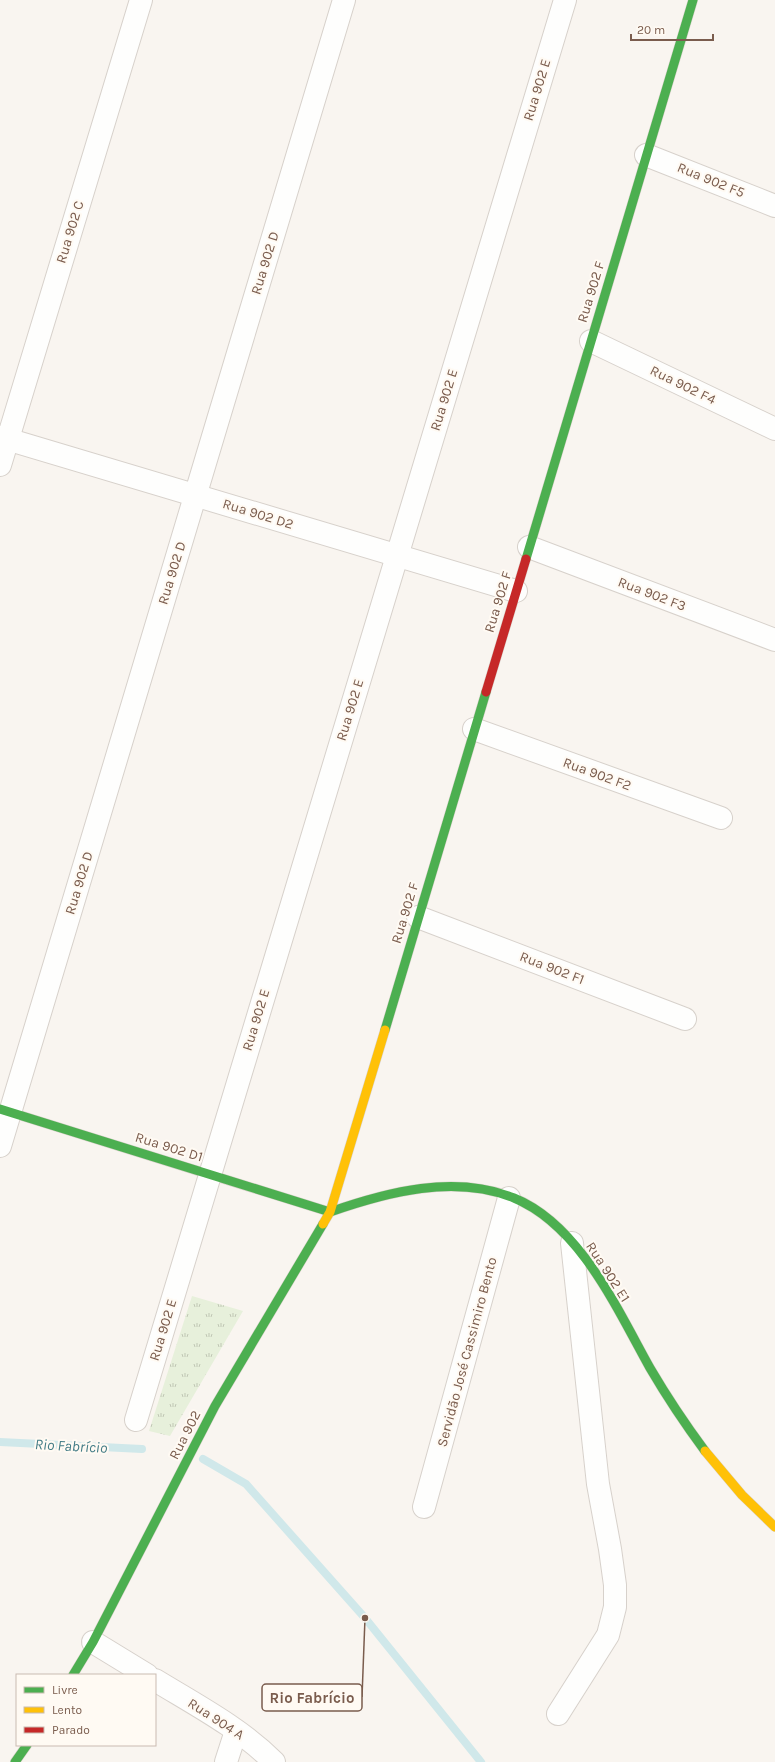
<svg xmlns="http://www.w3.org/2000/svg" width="775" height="1762" viewBox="0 0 775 1762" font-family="Karla,sans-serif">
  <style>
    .park { fill: url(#park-tufts) }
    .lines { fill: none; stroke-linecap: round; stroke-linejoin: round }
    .stream { stroke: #d0e8ea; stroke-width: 8 }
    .street-casing { stroke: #d7d1cb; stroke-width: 24 }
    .fast-casing { stroke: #d9d2cb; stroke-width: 10 }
    .slow-casing { stroke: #d9d2cb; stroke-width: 10 }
    .jam-casing { stroke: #d9d2cb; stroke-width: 10 }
    .street { stroke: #fefefd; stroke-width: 22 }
    .fast { stroke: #4caf50; stroke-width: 9 }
    .slow { stroke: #ffc107; stroke-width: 9 }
    .jam { stroke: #c62828; stroke-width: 9 }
    .labels { text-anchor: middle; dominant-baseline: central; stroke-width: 4; stroke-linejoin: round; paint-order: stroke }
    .street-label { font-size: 14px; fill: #7a5c4d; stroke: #fffaf3 }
    .water-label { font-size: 15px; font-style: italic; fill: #437c86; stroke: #fffaf3 }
    .leader { fill: none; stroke: #7a5c4d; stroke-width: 1.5 }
    .callout-dot { fill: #7a5c4d; stroke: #fffaf3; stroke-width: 1.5 }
    .callout { fill: #fffaf3; stroke: #7a5c4d; stroke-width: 1.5 }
    .callout-label { font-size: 15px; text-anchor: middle; font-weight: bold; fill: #7a5c4d }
  </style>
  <defs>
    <pattern id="park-tufts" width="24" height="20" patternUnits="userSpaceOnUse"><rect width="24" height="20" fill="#e7f0db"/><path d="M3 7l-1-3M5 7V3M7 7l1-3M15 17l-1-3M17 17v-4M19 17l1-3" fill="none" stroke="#c0c6b4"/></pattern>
  </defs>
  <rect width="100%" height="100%" fill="#f9f5f0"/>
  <polygon class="park" points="192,1296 243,1311 170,1436 149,1431"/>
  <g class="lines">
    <g class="stream">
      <polyline points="0,1442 142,1449"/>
      <polyline points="203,1459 246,1484 365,1618 481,1762"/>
    </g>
    <defs>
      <g id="street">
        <polyline points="646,155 775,206"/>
        <polyline points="591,341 775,429"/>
        <polyline points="0,437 516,591"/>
        <polyline points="0,465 141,0"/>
        <polyline points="529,547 775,640"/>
        <polyline points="474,729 721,818"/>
        <polyline points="418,917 685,1019"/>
        <polyline points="0,1146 344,0"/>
        <polyline points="136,1420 565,0"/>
        <polyline points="424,1507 509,1198"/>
        <polyline points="93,1642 147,1675"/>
        <path d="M155 1680C196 1705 240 1728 274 1762"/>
        <polyline points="558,1714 608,1635 615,1607 615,1585 610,1549 598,1484 572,1243"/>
        <polyline points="226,1762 236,1731"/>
      </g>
      <g id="fast">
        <polyline points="526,559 693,0"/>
        <polyline points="385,1030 486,692"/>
        <polyline points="0,1109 330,1212"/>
        <path d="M330 1212C387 1192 455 1174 514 1198 580 1225 617 1309 650 1368 667 1397 685 1424 705 1451"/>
        <polyline points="73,1675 93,1642 215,1406 323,1224"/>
        <polyline points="15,1762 27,1745"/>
      </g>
      <g id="slow">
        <polyline points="323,1224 330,1212 385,1030"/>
        <polyline points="705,1451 742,1495 775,1527"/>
      </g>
      <polyline id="jam" points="486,692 526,559"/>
    </defs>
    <use href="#street" class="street-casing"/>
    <use href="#fast" class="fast-casing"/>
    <use href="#slow" class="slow-casing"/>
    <use href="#jam" class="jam-casing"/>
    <use href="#street" class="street"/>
    <use href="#fast" class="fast"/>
    <use href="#slow" class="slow"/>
    <use href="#jam" class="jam"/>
  </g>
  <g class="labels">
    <g class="street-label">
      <text transform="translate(537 90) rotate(-73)">Rua 902 E</text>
      <text transform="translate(711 180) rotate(22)">Rua 902 F5</text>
      <text transform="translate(70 232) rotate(-73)">Rua 902 C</text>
      <text transform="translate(265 263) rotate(-73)">Rua 902 D</text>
      <text transform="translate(591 292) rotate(-73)">Rua 902 F</text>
      <text transform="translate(683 385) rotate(26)">Rua 902 F4</text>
      <text transform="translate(444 400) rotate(-73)">Rua 902 E</text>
      <text transform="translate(258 514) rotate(17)">Rua 902 D2</text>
      <text transform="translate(172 573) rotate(-73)">Rua 902 D</text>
      <text transform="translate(652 594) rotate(21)">Rua 902 F3</text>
      <text transform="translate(498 602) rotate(-73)">Rua 902 F</text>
      <text transform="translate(350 710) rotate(-73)">Rua 902 E</text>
      <text transform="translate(597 774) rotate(20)">Rua 902 F2</text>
      <text transform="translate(79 883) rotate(-73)">Rua 902 D</text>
      <text transform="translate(405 913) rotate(-73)">Rua 902 F</text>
      <text transform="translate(552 968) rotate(21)">Rua 902 F1</text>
      <text transform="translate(256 1020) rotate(-73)">Rua 902 E</text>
      <text transform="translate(169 1147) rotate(17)">Rua 902 D1</text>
      <text transform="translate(608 1272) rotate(57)">Rua 902 E1</text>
      <text transform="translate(163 1330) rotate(-73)">Rua 902 E</text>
      <text transform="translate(467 1352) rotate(-75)">Servidão José Cassimiro Bento</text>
      <text transform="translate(185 1435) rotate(-63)">Rua 902</text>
      <text transform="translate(216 1719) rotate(33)">Rua 904 A</text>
    </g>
    <g class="water-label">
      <text transform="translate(71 1446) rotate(3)">Rio Fabrício</text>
    </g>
  </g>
  <path class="leader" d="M365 1618L362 1697"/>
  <circle class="callout-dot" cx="365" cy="1618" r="4"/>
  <rect class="callout" x="262" y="1684" width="100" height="27" rx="4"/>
  <g class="callout-label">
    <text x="312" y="1703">Rio Fabrício</text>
  </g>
  <rect x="16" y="1674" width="140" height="72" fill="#fffaf3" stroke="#cabbb1"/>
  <rect x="24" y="1687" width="20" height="6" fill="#4caf50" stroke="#cabbb1"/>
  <text x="52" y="1694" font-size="12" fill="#7a5c4d">Livre</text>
  <rect x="24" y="1707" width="20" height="6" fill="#ffc107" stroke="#cabbb1"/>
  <text x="52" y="1714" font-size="12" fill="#7a5c4d">Lento</text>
  <rect x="24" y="1727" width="20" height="6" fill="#c62828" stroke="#cabbb1"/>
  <text x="52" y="1734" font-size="12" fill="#7a5c4d">Parado</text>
  <path d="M631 34v6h82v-6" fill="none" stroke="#7a5c4d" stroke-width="2"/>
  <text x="637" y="34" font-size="12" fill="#7a5c4d" stroke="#fffaf3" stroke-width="3" paint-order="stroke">20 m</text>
</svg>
